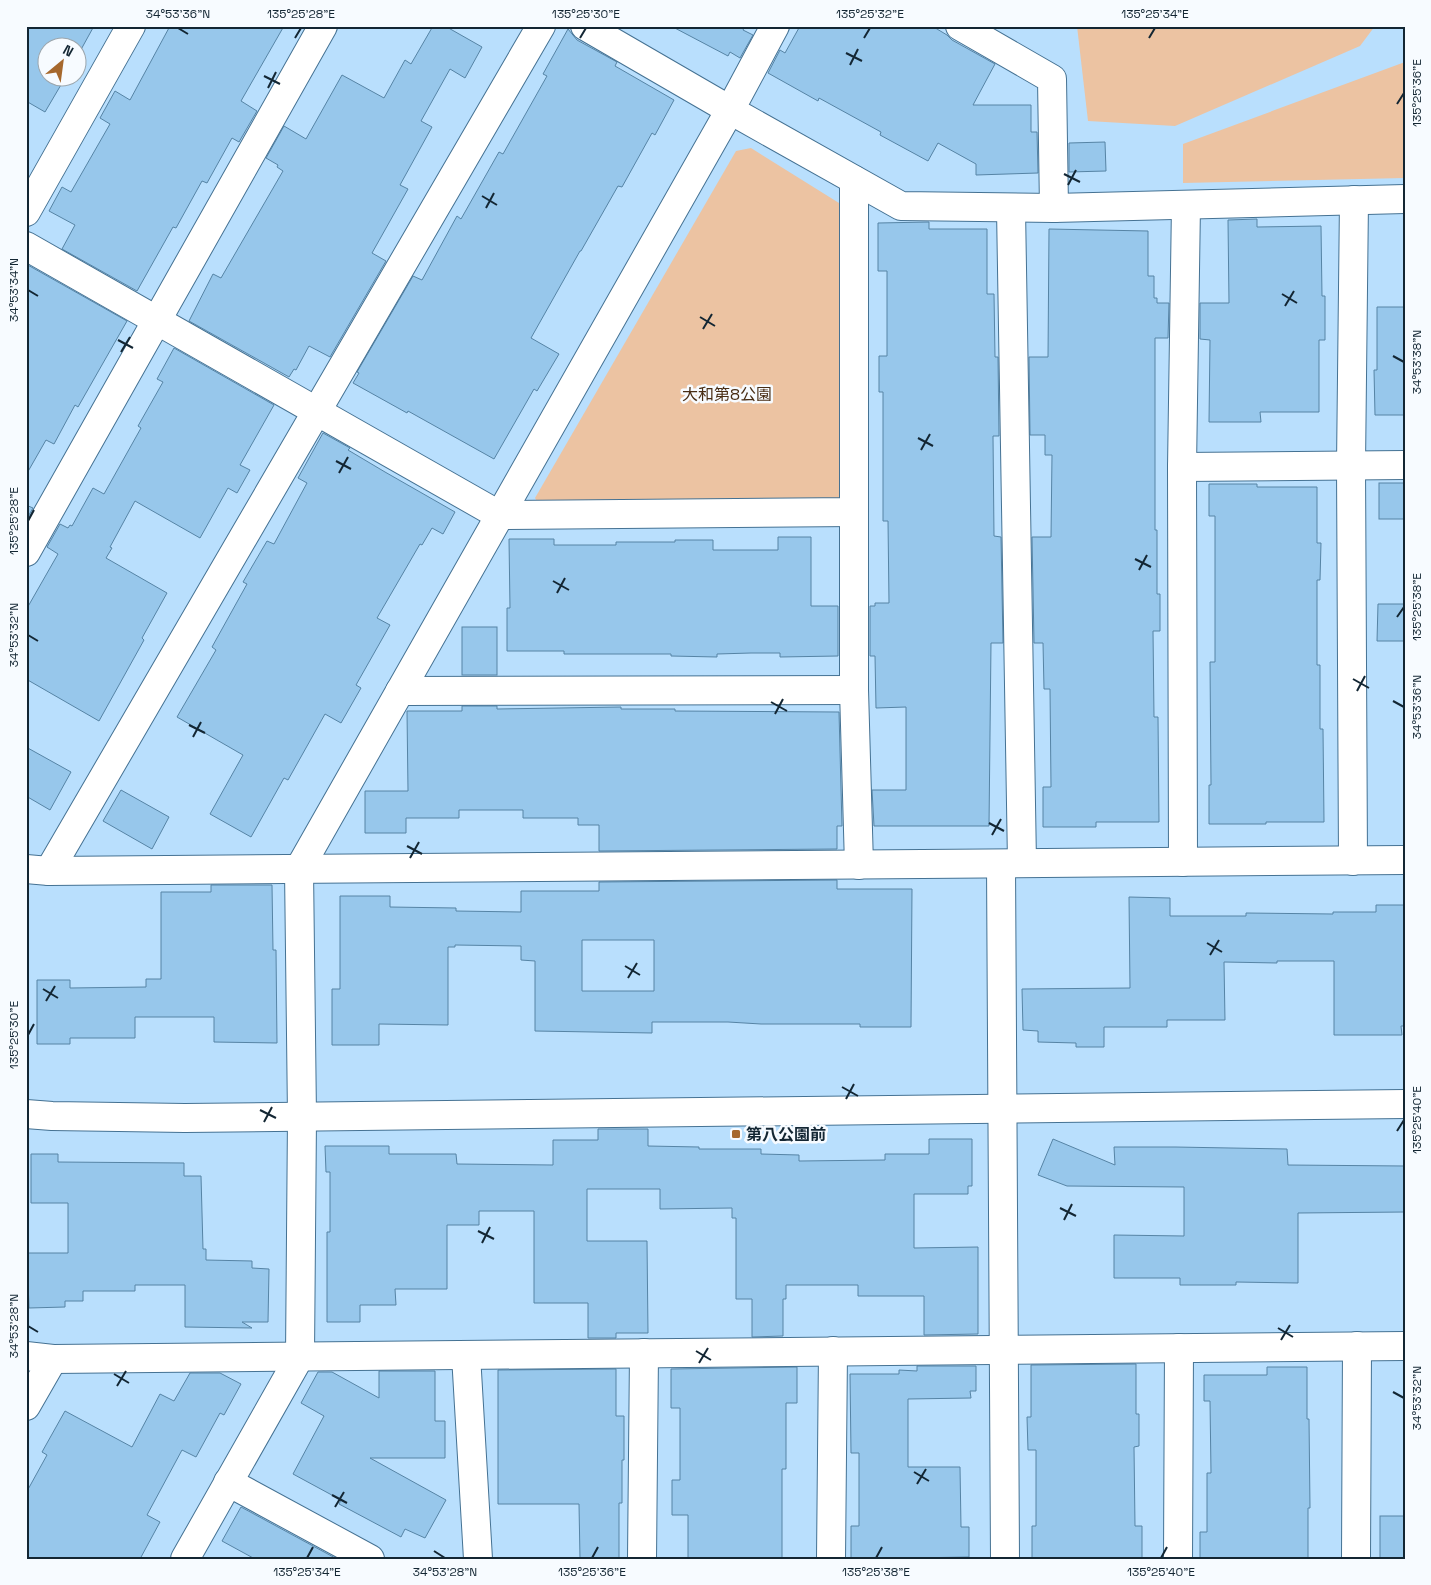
<svg xmlns="http://www.w3.org/2000/svg" width="1431" height="1585" viewBox="0 0 1431 1585" font-family="'Space Grotesk','Noto Sans JP',sans-serif">
  <style>
    .green { fill: #ecc3a2 }
    .building { fill: #97c7eb; stroke: #5684a5; fill-rule: evenodd }
    .lines { fill: none; stroke-linecap: round; stroke-linejoin: round }
    .minor-casing { stroke: #457293; stroke-width: 30 }
    .minor { stroke: #fff; stroke-width: 28 }
    .ticks { fill: none; stroke: #132633; stroke-width: 2 }
    .poi-dot { fill: #a6682d; stroke: #f7fbff; stroke-width: 2 }
    .labels { text-anchor: middle; dominant-baseline: central; stroke-width: 5; stroke-linejoin: round; paint-order: stroke }
    .park-label { font-size: 16px; fill: #482d14; stroke: #f7fbff }
    .poi-label { font-size: 16px; font-weight: bold; fill: #132633; stroke: #f7fbff; text-anchor: start }
    .neatline { fill: none; stroke: #132633; stroke-width: 2 }
    .ticks-label { font-size: 12px; text-anchor: middle; fill: #132633 }
  </style>
  <rect width="100%" height="100%" fill="#b9dffd"/>
  <g class="green">
    <polygon points="1077,26 1375,26 1360,46 1175,126 1088,121"/>
    <polygon points="1405,62 1405,178 1183,183 1183,144"/>
    <polygon points="751,148 839,203 842,497 833,507 543,511 535,498 736,151"/>
  </g>
  <g class="building">
    <polygon points="26,26 94,26 78,55 78,48 48,48 48,78 65,78 45,112 26,101"/>
    <polygon points="170,26 284,26 241,101 257,111 239,142 232,138 207,183 202,181 176,228 173,227 137,291 62,249 75,225 49,211 62,187 71,192 110,124 100,118 115,91 130,100"/>
    <polygon points="433,26 445,26 482,47 465,78 450,69 421,121 432,127 400,185 408,189 372,253 386,261 330,357 309,346 296,370 294,369 289,377 189,321 213,274 221,278 283,171 277,167 278,165 266,158 284,126 306,139 342,75 384,98 405,60 411,64"/>
    <polygon points="671,26 745,26 743,30 753,35 740,58 730,52 728,56"/>
    <polygon points="800,26 932,26 947,35 952,40 995,64 973,105 1031,105 1031,132 1037,132 1038,173 976,175 976,164 938,143 928,161 880,135 881,132 819,98 818,101 768,73 780,50 785,53"/>
    <polygon points="568,29 577,40 617,62 615,66 674,100 655,135 652,133 622,187 618,186 581,251 580,251 531,338 559,354 537,391 534,389 494,459 408,411 407,413 353,383 359,373 357,372 413,276 422,280 457,216 461,219 499,152 503,154 547,76 543,74"/>
    <polygon points="1105,142 1106,171 1069,172 1069,143"/>
    <polygon points="1257,219 1257,227 1321,226 1322,296 1325,296 1325,340 1319,340 1319,412 1260,412 1261,422 1209,422 1210,340 1200,339 1200,303 1229,303 1228,220"/>
    <polygon points="929,222 929,229 987,229 987,294 994,294 995,357 998,357 999,436 993,436 994,536 1001,537 1003,643 991,643 989,826 874,826 872,790 906,790 906,707 876,708 875,656 870,656 870,606 875,606 875,603 889,603 888,521 883,521 883,392 879,392 879,356 887,356 887,271 878,271 878,223"/>
    <polygon points="1049,229 1148,231 1148,276 1154,276 1154,298 1157,298 1157,303 1169,303 1168,338 1155,338 1155,530 1157,530 1157,594 1160,594 1160,631 1153,631 1154,717 1158,717 1159,822 1096,822 1096,827 1043,827 1043,787 1051,787 1050,689 1044,689 1043,643 1034,643 1032,537 1051,537 1052,455 1045,455 1045,435 1030,435 1029,357 1048,357"/>
    <polygon points="26,264 127,321 78,407 75,405 54,444 46,440 26,475"/>
    <polygon points="1377,307 1405,307 1405,415 1375,415 1374,370 1377,370"/>
    <polygon points="174,348 274,405 240,465 250,470 237,493 228,488 200,538 135,501 110,547 112,548 106,558 167,593 142,638 144,640 99,721 26,679 26,610 58,554 47,547 60,524 68,528 70,525 72,526 93,488 104,494 141,428 138,426 163,382 157,379"/>
    <polygon points="323,433 350,448 348,450 385,472 455,512 443,534 432,528 422,545 420,544 377,618 390,625 356,685 361,688 341,723 325,714 288,780 284,778 251,837 210,814 243,755 177,717 216,650 212,647 247,584 243,582 267,541 274,544 307,483 298,478"/>
    <rect x="1379" y="483" width="26" height="36"/>
    <polygon points="1209,484 1257,484 1257,487 1317,487 1317,543 1321,543 1320,580 1317,580 1317,665 1320,665 1320,729 1323,729 1324,822 1266,822 1266,824 1209,824 1209,785 1211,785 1210,662 1215,662 1215,516 1209,516"/>
    <polygon points="26,505 33,508 26,520"/>
    <polygon points="778,537 811,537 811,606 838,606 838,656 780,657 780,653 751,653 717,654 717,657 671,656 671,654 564,654 564,651 507,651 507,608 510,608 509,539 554,539 554,545 616,545 616,542 675,542 675,540 713,540 713,550 778,550"/>
    <polygon points="1378,604 1405,604 1405,641 1377,641"/>
    <rect x="462" y="627" width="35" height="48"/>
    <polygon points="462,706 497,706 497,709 621,707 621,709 675,709 675,711 839,712 842,826 837,826 837,849 599,851 599,825 578,825 578,818 523,818 523,810 459,810 459,818 406,818 406,833 365,833 365,791 408,791 407,711 462,711"/>
    <polygon points="26,747 71,772 50,810 26,796"/>
    <polygon points="121,790 169,817 152,849 103,821"/>
    <path d="M837 880V889H912L911 1027H860V1024H761L728 1022H652V1033L535 1031V961L521 960V946L455 945V947H448V1025L379 1024V1045H332V989H340V896H390V907L456 908V911L521 912V891H599V882ZM582 940H654V991H582Z"/>
    <polygon points="211,885 272,885 273,950 276,950 277,1043 214,1042 214,1017 135,1017 135,1038 70,1038 70,1044 37,1044 37,980 70,980 70,988 146,987 146,979 161,979 161,892 211,892"/>
    <polygon points="1129,897 1170,898 1170,916 1246,916 1246,913 1333,914 1333,912 1376,912 1376,905 1405,905 1405,1026 1401,1026 1402,1035 1334,1035 1334,961 1277,961 1277,963 1224,962 1225,1020 1167,1020 1167,1027 1104,1027 1104,1047 1076,1047 1076,1043 1038,1042 1038,1031 1023,1030 1022,989 1130,988"/>
    <polygon points="598,1129 648,1129 648,1146 699,1147 699,1149 761,1149 761,1154 799,1155 799,1161 885,1160 885,1154 929,1154 929,1139 972,1139 972,1186 968,1186 968,1194 914,1194 914,1248 978,1247 978,1334 924,1335 924,1296 858,1296 858,1285 786,1285 786,1299 783,1299 783,1336 752,1337 752,1299 736,1299 736,1218 732,1218 732,1208 660,1209 660,1189 587,1189 587,1241 647,1241 648,1333 616,1333 616,1338 588,1338 588,1303 534,1303 534,1211 479,1211 479,1225 447,1225 447,1289 395,1289 396,1305 360,1305 360,1322 327,1322 327,1232 330,1232 330,1172 326,1172 325,1146 389,1146 389,1154 456,1154 457,1164 553,1165 553,1140 598,1140"/>
    <polygon points="1053,1139 1115,1165 1114,1147 1175,1147 1287,1149 1288,1165 1405,1166 1405,1212 1298,1213 1298,1283 1236,1282 1236,1285 1180,1285 1180,1278 1114,1278 1114,1235 1184,1236 1184,1187 1067,1186 1038,1175"/>
    <polygon points="31,1154 58,1154 58,1162 184,1163 184,1176 201,1176 203,1249 206,1249 206,1260 252,1261 252,1268 269,1269 268,1322 242,1322 252,1328 185,1327 185,1285 135,1285 135,1291 83,1291 83,1301 65,1301 65,1307 29,1308 27,1253 68,1253 68,1203 31,1203"/>
    <polygon points="1136,1364 1136,1414 1139,1414 1139,1446 1134,1447 1135,1526 1142,1526 1142,1559 1032,1559 1032,1526 1036,1526 1036,1450 1028,1450 1027,1417 1031,1417 1031,1365"/>
    <polygon points="917,1366 976,1366 976,1391 970,1391 971,1398 908,1399 908,1467 960,1467 961,1527 969,1527 969,1557 851,1559 851,1526 859,1526 859,1453 851,1453 850,1374 899,1374 899,1370 917,1371"/>
    <polygon points="797,1367 797,1403 786,1403 786,1469 782,1469 782,1559 688,1559 688,1515 672,1515 672,1480 680,1480 680,1408 671,1408 671,1369"/>
    <polygon points="1267,1367 1307,1367 1307,1419 1309,1419 1310,1508 1308,1508 1308,1559 1200,1559 1200,1532 1207,1532 1207,1473 1211,1473 1210,1401 1204,1401 1204,1375 1267,1375"/>
    <polygon points="616,1369 616,1416 624,1416 624,1460 622,1460 622,1503 619,1503 619,1559 580,1559 579,1504 498,1504 498,1370"/>
    <polygon points="379,1371 435,1371 435,1421 445,1421 445,1458 370,1458 446,1500 425,1538 405,1529 401,1537 339,1504 341,1500 293,1474 324,1416 301,1403 318,1372 332,1372 379,1398"/>
    <polygon points="190,1373 220,1373 241,1384 224,1415 220,1413 196,1457 182,1450 147,1515 160,1522 140,1559 26,1559 26,1493 47,1455 42,1452 65,1411 132,1447 160,1394 174,1401"/>
    <polygon points="241,1507 337,1559 255,1559 222,1541"/>
    <rect x="1380" y="1516" width="25" height="43"/>
  </g>
  <g class="lines">
    <defs>
      <g id="minor">
        <polyline points="585,26 730,110 901,206 1054,208 1405,199"/>
        <polyline points="960,26 1052,79 1054,208"/>
        <polyline points="1011,209 1022,863"/>
        <polyline points="26,212 131,26"/>
        <polyline points="26,246 499,515 854,512 854,180"/>
        <polyline points="1182,467 1405,465"/>
        <polyline points="854,512 854,690 859,865"/>
        <polyline points="26,552 323,26"/>
        <polyline points="400,691 854,690"/>
        <polyline points="1353,861 1351,465 1354,200"/>
        <polyline points="1183,862 1182,467 1186,205"/>
        <polyline points="1001,864 1005,1559"/>
        <polyline points="26,869 49,871 1405,860"/>
        <polyline points="49,871 541,26"/>
        <polyline points="26,1114 52,1116 185,1118 1405,1104"/>
        <polyline points="466,1355 478,1559"/>
        <polyline points="26,1356 53,1359 1405,1346"/>
        <polyline points="26,1406 53,1359"/>
        <polyline points="228,1482 370,1559"/>
        <polyline points="185,1559 300,1356 302,1117 299,869 730,110 775,26"/>
        <polyline points="642,1559 644,1353"/>
        <polyline points="831,1559 833,1351"/>
        <polyline points="1178,1559 1179,1348"/>
        <polyline points="1356,1559 1357,1346"/>
      </g>
    </defs>
    <use href="#minor" class="minor-casing"/>
    <use href="#minor" class="minor"/>
  </g>
  <path class="ticks" d="M178 28 188 34M295 38 301 28M580 38 586 28M864 38 870 28M1149 38 1155 28M846 53 862 61M850 65 858 49M264 76 280 84M268 88 276 72M1397 104 1404 93M1064 174 1080 182M1068 185 1076 170M482 196 497 205M486 208 494 193M28 290 38 296M1282 294 1297 303M1285 306 1294 291M700 317 715 326M703 329 712 314M118 340 133 348M121 352 130 337M1393 356 1404 362M918 438 933 446M921 450 930 434M336 461 351 469M339 473 348 457M28 521 34 510M1135 559 1151 567M1139 570 1147 555M553 581 569 590M557 593 565 578M1397 617 1404 607M28 635 38 641M1353 679 1369 688M1357 691 1365 676M1393 701 1404 707M771 702 787 711M775 714 783 699M189 725 205 733M193 737 201 722M989 823 1004 831M992 835 1001 819M407 846 422 854M410 858 419 842M1207 943 1222 952M1210 955 1219 940M625 966 640 975M628 978 637 963M43 989 58 998M46 1001 55 986M28 1035 34 1024M842 1087 858 1096M846 1099 854 1084M260 1110 276 1118M264 1122 272 1107M1397 1131 1404 1120M1060 1208 1076 1216M1064 1220 1072 1204M478 1231 494 1239M482 1243 490 1227M28 1326 38 1332M1278 1328 1293 1337M1281 1340 1290 1325M696 1351 711 1360M699 1363 708 1348M114 1374 129 1383M117 1386 126 1371M1393 1392 1404 1398M914 1472 929 1481M917 1484 926 1469M332 1495 347 1503M335 1507 344 1492M434 1551 445 1558M307 1558 313 1547M592 1558 598 1547M876 1558 882 1547M1161 1558 1167 1547"/>
  <rect class="poi-dot" x="731" y="1129" width="10" height="10" rx="2.5"/>
  <g class="labels">
    <g class="park-label">
      <text x="727" y="394">大和第8公園</text>
    </g>
    <g class="poi-label">
      <text x="746" y="1134">第八公園前</text>
    </g>
  </g>
  <rect width="1431" height="1585" fill="none" stroke="#f7fbff" stroke-width="55"/>
  <g transform="translate(62 62) rotate(29)"><circle r="24" fill="#f7fbff" stroke="#9ca6ad"/>
  <path d="M0-4L9 19L0 12L-9 19Z" fill="#a6682d"/>
  <text y="-8" font-size="14" font-weight="bold" text-anchor="middle" fill="#132633">N</text>
  </g>
  <rect x="28" y="28" width="1376" height="1530" class="neatline"/>
  <g class="ticks-label">
    <text x="178" y="18">34°53'36"N</text>
    <text x="301" y="18">135°25'28"E</text>
    <text x="586" y="18">135°25'30"E</text>
    <text x="870" y="18">135°25'32"E</text>
    <text x="1155" y="18">135°25'34"E</text>
    <text transform="translate(1417 93) rotate(-90)" y="4">135°25'36"E</text>
    <text transform="translate(14 290) rotate(-90)" y="4">34°53'34"N</text>
    <text transform="translate(1417 362) rotate(-90)" y="4">34°53'38"N</text>
    <text transform="translate(14 521) rotate(-90)" y="4">135°25'28"E</text>
    <text transform="translate(1417 607) rotate(-90)" y="4">135°25'38"E</text>
    <text transform="translate(14 635) rotate(-90)" y="4">34°53'32"N</text>
    <text transform="translate(1417 707) rotate(-90)" y="4">34°53'36"N</text>
    <text transform="translate(14 1035) rotate(-90)" y="4">135°25'30"E</text>
    <text transform="translate(1417 1120) rotate(-90)" y="4">135°25'40"E</text>
    <text transform="translate(14 1326) rotate(-90)" y="4">34°53'28"N</text>
    <text transform="translate(1417 1398) rotate(-90)" y="4">34°53'32"N</text>
    <text x="307" y="1576">135°25'34"E</text>
    <text x="445" y="1576">34°53'28"N</text>
    <text x="592" y="1576">135°25'36"E</text>
    <text x="876" y="1576">135°25'38"E</text>
    <text x="1161" y="1576">135°25'40"E</text>
  </g>
</svg>
